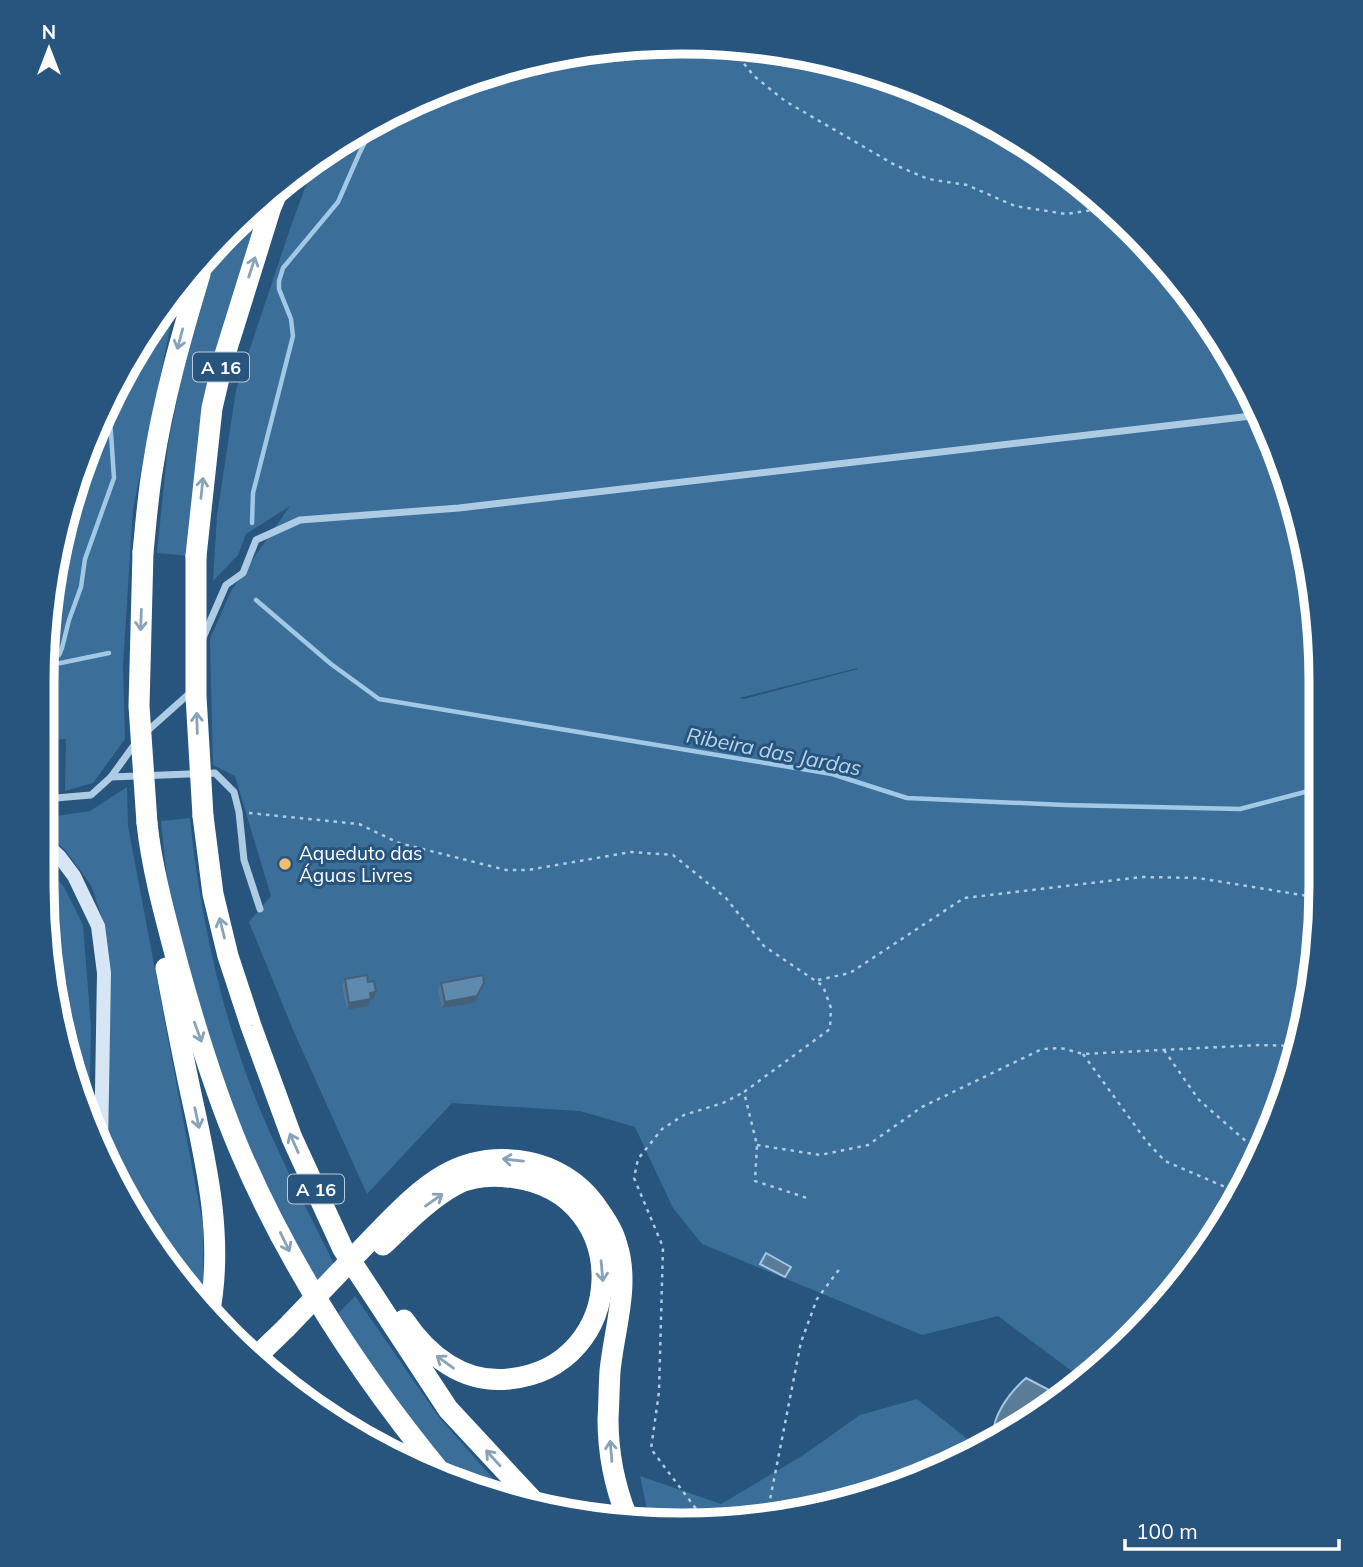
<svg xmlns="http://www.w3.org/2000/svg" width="1363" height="1567" viewBox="0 0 1363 1567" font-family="Mulish,sans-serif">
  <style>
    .green { fill: #3b6f9a; fill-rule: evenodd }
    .water { fill: #5b7c97; stroke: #a1c8e5; stroke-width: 2 }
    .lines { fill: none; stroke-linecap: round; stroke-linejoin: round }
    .stream { stroke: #a1c8e5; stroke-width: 4.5 }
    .path { stroke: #adcce4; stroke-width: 2.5; stroke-dasharray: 3.5 5; stroke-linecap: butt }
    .minor { stroke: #adcce4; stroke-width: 7 }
    .secondary { stroke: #d6e6f5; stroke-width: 14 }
    .motorway { stroke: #fff; stroke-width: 21 }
    .motorway-bridge { stroke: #fff; stroke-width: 21 }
    .wall { fill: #537795 }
    .shaded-wall { fill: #436179 }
    .building { fill: #608aad; stroke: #436179; stroke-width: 2 }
    .oneway { stroke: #88a2b8 }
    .poi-dot { fill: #ecbd73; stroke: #27557d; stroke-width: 2.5 }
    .labels { text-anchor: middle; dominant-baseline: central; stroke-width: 6; stroke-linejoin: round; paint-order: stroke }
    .shield { fill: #27557d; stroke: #beccd8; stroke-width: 2 }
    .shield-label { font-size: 18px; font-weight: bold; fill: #fff }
    .poi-label { font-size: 19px; fill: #fff; stroke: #27557d; text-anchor: start }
    .water-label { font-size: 21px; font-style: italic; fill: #b8d5ec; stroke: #27557d }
    .rim { fill: none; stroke: #fff; stroke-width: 9 }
  </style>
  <rect width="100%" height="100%" fill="#27557d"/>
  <g class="green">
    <path d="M724 43 847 64 965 108 1071 174 1163 260 1236 362 1287 476 1320 639 1321 886 1309 1011 1272 1130 1213 1241 1103 1366 1084 1380 998 1316 922 1335 702 1244 673 1208 635 1127 580 1111 452 1103 367 1194 294 1032 249 922 271 896 235 776 213 765 210 639 231 591 290 506 246 534 238 555 213 581 217 516 236 390 291 226 315 161 362 127 476 76 598 47ZM858 669 744 699 739 698 857 668Z"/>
    <polygon points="269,194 190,556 157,553 168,445 184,365 212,260 260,200"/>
    <polygon points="175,304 133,509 123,665 125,739 93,783 65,791 66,739 45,741 48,598 76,476 127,362"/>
    <polygon points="127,787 128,826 203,1225 203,1299 201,1307 108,1168 109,982 105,926 91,885 66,851 43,829 43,818 90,811"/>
    <path d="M190 818C201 926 226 1036 271 1135 291 1179 313 1222 334 1264L315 1283 255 1167 191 994 167 880 161 821Z"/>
    <polygon points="42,862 64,887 83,925 91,1027 89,1118 64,1051 42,886"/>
    <polygon points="355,1296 438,1416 511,1499 456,1482 399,1411 334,1318"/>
    <polygon points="917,1399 980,1449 887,1491 724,1524 649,1519 640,1476 721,1504 802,1456 860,1415"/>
  </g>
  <g class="water">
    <polygon points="766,1253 791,1267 785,1277 760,1264"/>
    <path d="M1026 1378 1061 1396 994 1442C989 1419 1009 1393 1026 1378Z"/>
  </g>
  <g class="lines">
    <g class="stream">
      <polyline points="252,523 253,493 293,336 291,319 279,289 279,281 283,268 338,202 360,152 376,121"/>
      <polyline points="256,600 331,664 379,699 832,774 907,798 1065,805 1240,809 1320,788"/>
      <polyline points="46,665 59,655 62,648 69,620 81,587 85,559 114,478 109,404"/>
      <polyline points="46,666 109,653"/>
    </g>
    <g class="path">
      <polyline points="728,44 754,76 785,101 895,165 928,179 967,185 1015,206 1066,214 1106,208"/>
      <polyline points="249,813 359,824 399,843 506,870 528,870 631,852 673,855 726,898 764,946 823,986 831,1008 830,1029 744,1092 757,1145 755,1181 807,1198"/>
      <polyline points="818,980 850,973 964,898 1142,877 1198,878 1320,898"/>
      <polyline points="1164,1050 1199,1100 1248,1143 1259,1156"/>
      <polyline points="1083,1054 1147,1142 1165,1161 1239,1193"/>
      <polyline points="757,1145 820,1155 868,1145 922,1107 1042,1049 1061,1048 1083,1054 1259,1045 1298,1046"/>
      <polyline points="767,1515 801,1342 817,1299 841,1267"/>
      <polyline points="706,1522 651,1449 659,1392 663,1247 634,1178 638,1159 662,1129 684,1115 723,1103 744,1092"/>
    </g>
    <g class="minor">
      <polyline points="202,640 226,585 243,573 256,540 300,520 459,508 1260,415"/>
      <polyline points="145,733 191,692"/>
      <polyline points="111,777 215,773 234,792 239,812 244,860 260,909"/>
      <polyline points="44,799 91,795 111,777 137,741"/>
    </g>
    <polyline class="secondary" points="43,841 59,856 74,876 98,926 104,973 101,1149"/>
    <g class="motorway">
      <path d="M143 552C146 523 148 494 153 466 163 401 181 337 200 274"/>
      <polyline points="196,556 212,408 223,361 271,207 280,186"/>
      <polyline points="203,816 213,894 228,956 251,1026 292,1138 343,1249 448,1409 540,1508"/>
      <path d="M147 823C152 871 167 923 179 969 196 1030 215 1092 240 1151 291 1270 363 1379 446 1479"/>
      <path d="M166 968C174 1010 182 1052 191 1094 207 1166 224 1241 209 1315"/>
      <path d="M378 1232C422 1187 459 1149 528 1162 554 1167 578 1182 594 1203 603 1216 613 1229 617 1245 630 1285 614 1330 610 1371 609 1387 609 1403 608 1419 608 1452 615 1487 627 1517"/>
      <path d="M383 1245C406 1223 429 1199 457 1184 475 1175 496 1175 515 1178 635 1195 629 1367 509 1379 464 1384 428 1356 404 1320"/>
      <polyline points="255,1358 286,1328"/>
    </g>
    <g class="motorway-bridge">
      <polyline points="143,552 139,706 147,823"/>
      <polyline points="196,556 196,696 203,816"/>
      <polyline points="286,1328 376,1234"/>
    </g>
  </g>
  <g class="wall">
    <polygon points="345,979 368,982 376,992 374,999 371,1000 368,1006 347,1010 342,986"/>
    <polygon points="441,983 484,983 475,1003 442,1008 438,990"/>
  </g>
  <g class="shaded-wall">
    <polygon points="484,983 475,1003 442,1008 445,1002"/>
    <polygon points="376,992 374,999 371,1000 368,1006 347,1010 349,1003 370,993"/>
  </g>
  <g class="building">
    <polygon points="367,975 368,982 374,981 376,992 370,993 371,999 349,1003 345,979"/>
    <polygon points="483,975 484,983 477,996 445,1002 441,983"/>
  </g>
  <defs><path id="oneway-shaft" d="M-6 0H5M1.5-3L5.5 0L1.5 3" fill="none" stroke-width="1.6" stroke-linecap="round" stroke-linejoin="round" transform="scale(1.75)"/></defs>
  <g class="oneway">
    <use href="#oneway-shaft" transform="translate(252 267) rotate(-72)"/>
    <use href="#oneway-shaft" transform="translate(180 339) rotate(105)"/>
    <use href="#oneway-shaft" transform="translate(202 488) rotate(-84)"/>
    <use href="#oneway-shaft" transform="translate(141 620) rotate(92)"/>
    <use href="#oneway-shaft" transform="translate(197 723) rotate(-92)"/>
    <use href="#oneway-shaft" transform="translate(222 928) rotate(-104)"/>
    <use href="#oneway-shaft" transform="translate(198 1032) rotate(70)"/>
    <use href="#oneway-shaft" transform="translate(197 1118) rotate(78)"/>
    <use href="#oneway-shaft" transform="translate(294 1143) rotate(-114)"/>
    <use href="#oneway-shaft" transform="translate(513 1160) rotate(-174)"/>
    <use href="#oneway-shaft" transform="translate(434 1200) rotate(-35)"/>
    <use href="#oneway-shaft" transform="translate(285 1242) rotate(64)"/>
    <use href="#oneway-shaft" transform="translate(602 1271) rotate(85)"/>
    <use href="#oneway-shaft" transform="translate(445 1362) rotate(-144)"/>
    <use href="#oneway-shaft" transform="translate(611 1451) rotate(-95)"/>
    <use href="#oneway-shaft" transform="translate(493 1458) rotate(-132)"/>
  </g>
  <circle class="poi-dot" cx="285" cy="864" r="7"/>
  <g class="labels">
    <g class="shield">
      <rect x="193" y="352.5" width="56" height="29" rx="5"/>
      <rect x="288" y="1174.5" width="56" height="29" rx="5"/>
    </g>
    <g class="shield-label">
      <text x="221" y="367">A 16</text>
      <text x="316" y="1189">A 16</text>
    </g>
    <g class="poi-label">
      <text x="299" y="853">Aqueduto das<tspan x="299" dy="22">Águas Livres</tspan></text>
    </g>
    <g class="water-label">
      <text transform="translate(774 751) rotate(11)">Ribeira das Jardas</text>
    </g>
  </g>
  <path d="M0 0H1363V1567H0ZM681 54H682A627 627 0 0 1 1309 681V886A627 627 0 0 1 682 1513H681A627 627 0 0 1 54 886V681A627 627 0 0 1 681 54Z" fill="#27557d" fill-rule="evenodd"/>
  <path class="rim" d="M681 54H682A627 627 0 0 1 1309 681V886A627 627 0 0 1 682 1513H681A627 627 0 0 1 54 886V681A627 627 0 0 1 681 54Z"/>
  <g transform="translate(49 49)" stroke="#27557d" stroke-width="5" paint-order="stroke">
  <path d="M0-5L12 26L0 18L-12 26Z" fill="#ffffff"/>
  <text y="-10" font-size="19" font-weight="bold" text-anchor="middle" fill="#ffffff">N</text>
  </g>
  <path d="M1125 1539v10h214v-10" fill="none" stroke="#ffffff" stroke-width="3.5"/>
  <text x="1136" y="1539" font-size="21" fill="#ffffff" stroke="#27557d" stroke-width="5" paint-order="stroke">100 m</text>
</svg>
